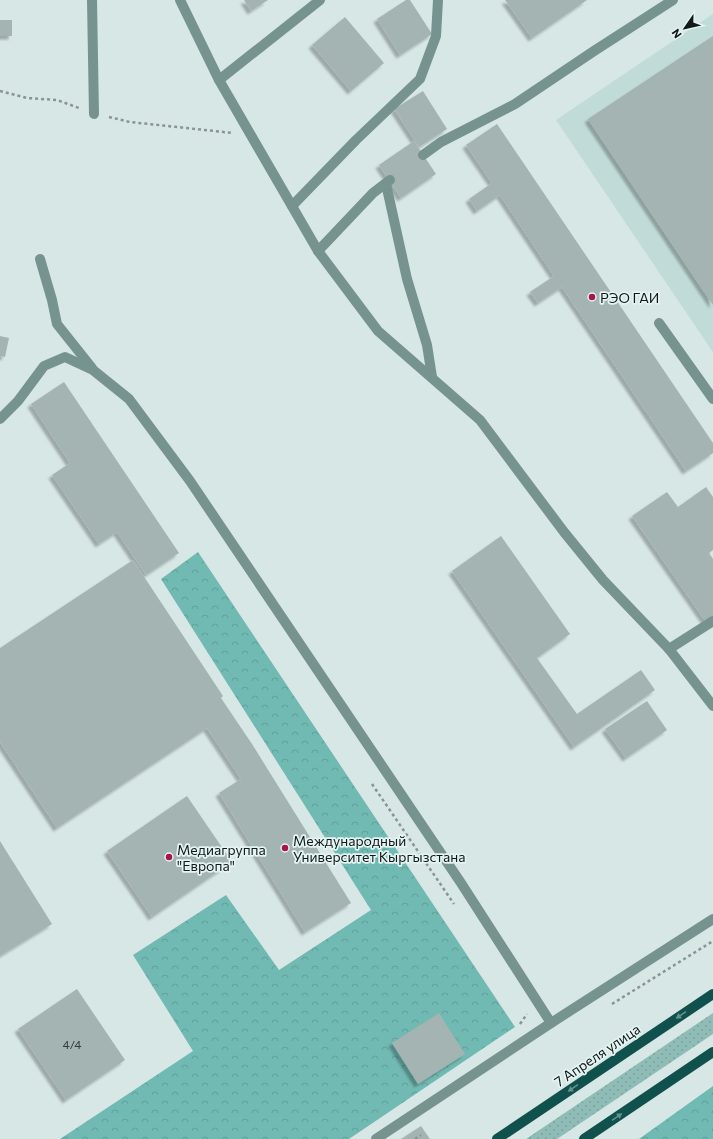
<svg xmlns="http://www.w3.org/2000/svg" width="713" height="1139" viewBox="0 0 713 1139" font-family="Commissioner,sans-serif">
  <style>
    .built { fill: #c1dbd8 }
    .green { fill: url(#green-dots) }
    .forest { fill: url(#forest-crowns) }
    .building { fill: #a4b4b2; filter: url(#shadow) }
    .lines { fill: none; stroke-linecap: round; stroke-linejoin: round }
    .path { stroke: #889593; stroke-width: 2.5; stroke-dasharray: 3 3; stroke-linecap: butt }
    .service { stroke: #769390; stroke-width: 10 }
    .minor { stroke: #769390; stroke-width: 10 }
    .primary { stroke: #10514d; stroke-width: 10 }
    .oneway { fill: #64928f }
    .poi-dot { fill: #a91549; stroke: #e3f4f2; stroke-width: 1.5 }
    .labels { text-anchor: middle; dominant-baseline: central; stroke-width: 3.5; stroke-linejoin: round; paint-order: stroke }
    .number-label { font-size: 12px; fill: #37403e }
    .poi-label { font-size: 14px; fill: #131918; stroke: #e3f4f2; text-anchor: start }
    .street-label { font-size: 14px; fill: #131918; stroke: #e3f4f2 }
  </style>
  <defs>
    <pattern id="green-dots" width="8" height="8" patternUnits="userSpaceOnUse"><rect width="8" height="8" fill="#8fbcb7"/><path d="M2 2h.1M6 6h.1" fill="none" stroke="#7aa19d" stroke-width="1.8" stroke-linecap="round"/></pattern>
    <pattern id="forest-crowns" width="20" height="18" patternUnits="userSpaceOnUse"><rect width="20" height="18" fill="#71bab3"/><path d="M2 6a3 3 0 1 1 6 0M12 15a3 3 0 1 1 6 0" fill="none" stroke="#619f99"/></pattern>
    <filter id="shadow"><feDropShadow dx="-3.5" dy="3.5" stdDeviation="1" flood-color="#0004"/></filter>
  </defs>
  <rect width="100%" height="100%" fill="#d6e7e5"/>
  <polygon class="built" points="713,14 713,352 556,120"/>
  <polygon class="green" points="713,1013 713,1034 557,1139 526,1139"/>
  <g class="forest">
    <polygon points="198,552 515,1027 349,1139 60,1139 193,1051 133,955 226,895 279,970 371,910 161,579"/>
    <polygon points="713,1086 713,1139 639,1139"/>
  </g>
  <g class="building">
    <polygon points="244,0 268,0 251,11"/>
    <polygon points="406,0 410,0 432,34 400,55 377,19"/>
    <polygon points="505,0 587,0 532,38"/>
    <polygon points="345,17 384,63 351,91 312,45"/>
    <rect x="0" y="20" width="12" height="16"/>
    <polygon points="713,36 713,305 588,119"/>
    <polygon points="423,91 447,129 419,147 394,109"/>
    <polygon points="497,124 713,443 713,453 686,471 562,287 538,303 530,292 554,276 500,195 477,211 469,199 492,183 466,145"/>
    <polygon points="414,141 436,174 401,198 379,165"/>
    <polygon points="0,336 9,338 5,357 0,356"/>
    <polygon points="64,382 179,553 146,575 117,532 99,544 52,475 70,463 31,404"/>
    <polygon points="706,487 713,497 713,550 709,553 713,559 713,617 706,622 632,516 667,492 678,507"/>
    <polygon points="501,536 570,634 537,658 577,714 641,670 655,690 574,747 452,571"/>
    <polygon points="133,560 223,696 221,698 252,744 351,903 305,932 219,793 241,779 207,728 57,828 0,742 0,648"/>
    <polygon points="647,701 667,730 626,758 605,729"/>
    <polygon points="187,796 232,862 152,917 107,851"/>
    <polygon points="0,841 52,924 0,956"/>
    <polygon points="77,989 125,1060 66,1100 18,1029"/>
    <polygon points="439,1013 465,1054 418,1084 392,1043"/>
    <polygon points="421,1126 430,1139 401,1139"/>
  </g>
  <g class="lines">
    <g class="path">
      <polyline points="0,91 27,98 57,100 79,108"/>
      <polyline points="109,117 130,122 233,133"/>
      <polyline points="372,784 454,904"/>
      <polyline points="612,1004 713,941"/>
      <polyline points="520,1024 527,1014"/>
      <polyline points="415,1139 421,1135"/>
    </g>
    <g class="service">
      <polyline points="219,80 320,0"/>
      <polyline points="423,155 441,142 515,104 594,51 673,0"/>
      <polyline points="386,184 407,279 427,345 432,377"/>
      <polyline points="292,206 356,140 420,79 436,36 438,0"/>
      <polyline points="318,251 373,193 390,180"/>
      <polyline points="40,259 52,300 57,324 92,368"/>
      <polyline points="659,323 713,399"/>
      <polyline points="0,419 18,401 44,366 65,357 93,370 129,399 190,481 461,883 551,1023"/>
      <polyline points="669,649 713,621"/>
    </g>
    <g class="minor">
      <polyline points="92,0 94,114"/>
      <polyline points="180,0 219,80 318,251 378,331 480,420 564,532 603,580 669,649 713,706"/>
      <polyline points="376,1139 551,1023 713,919"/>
    </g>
    <g class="primary">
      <polyline points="497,1139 713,994"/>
      <polyline points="584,1139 713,1052"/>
    </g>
  </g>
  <defs><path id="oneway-solid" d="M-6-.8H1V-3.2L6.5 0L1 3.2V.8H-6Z"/></defs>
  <g class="oneway">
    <use href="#oneway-solid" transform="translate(681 1015) rotate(146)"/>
    <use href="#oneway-solid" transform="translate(573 1088) rotate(146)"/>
    <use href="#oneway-solid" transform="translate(617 1117) rotate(-34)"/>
  </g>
  <g class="poi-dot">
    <circle cx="592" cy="297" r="4"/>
    <circle cx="285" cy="848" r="4"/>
    <circle cx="169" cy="857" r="4"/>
  </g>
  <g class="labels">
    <g class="number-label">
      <text x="72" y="1044">4/4</text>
    </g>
    <g class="poi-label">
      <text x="600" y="297">РЭО ГАИ</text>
      <text x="293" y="840">Международный<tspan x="293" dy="16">Университет Кыргызстана</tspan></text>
      <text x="177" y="849">Медиагруппа<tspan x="177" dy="16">"Европа"</tspan></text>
    </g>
    <g class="street-label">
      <text transform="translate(597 1055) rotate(-34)">7 Апреля улица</text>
    </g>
  </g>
  <g transform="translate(685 28) rotate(236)" stroke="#e3f4f2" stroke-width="3" paint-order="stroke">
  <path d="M0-3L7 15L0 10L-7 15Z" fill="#131918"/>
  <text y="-6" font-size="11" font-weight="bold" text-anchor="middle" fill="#131918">N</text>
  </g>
</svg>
